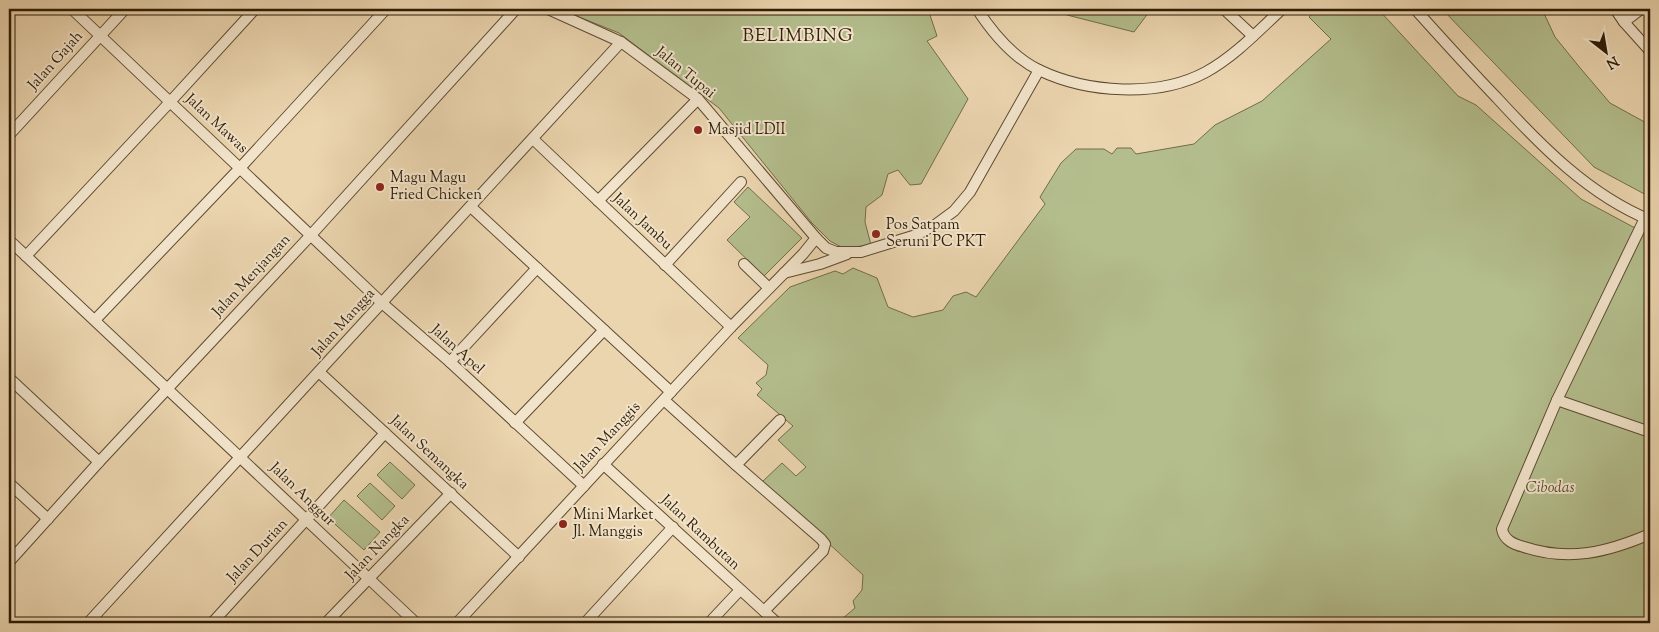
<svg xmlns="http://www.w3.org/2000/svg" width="1659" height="632" viewBox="0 0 1659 632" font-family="'Sorts Mill Goudy',serif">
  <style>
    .green { fill: #b4be8d; stroke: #716d4a }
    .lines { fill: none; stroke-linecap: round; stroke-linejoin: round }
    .street-casing { stroke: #5d4a31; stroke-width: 12 }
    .street { stroke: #f2e4cb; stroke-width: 10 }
    .poi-dot { fill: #8f2418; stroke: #f2e4cb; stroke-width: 2 }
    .labels { text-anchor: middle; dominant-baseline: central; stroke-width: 4; stroke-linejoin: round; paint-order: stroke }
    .street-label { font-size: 15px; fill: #2e1c07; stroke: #f2e4cb }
    .poi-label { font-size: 15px; fill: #2e1c07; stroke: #f2e4cb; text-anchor: start }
    .park-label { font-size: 15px; font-style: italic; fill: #564d2f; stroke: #f2e4cb }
    .quarter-label { font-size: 18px; letter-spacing: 1px; fill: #2e1c07; stroke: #f2e4cb }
  </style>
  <rect width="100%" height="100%" fill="#ebd5af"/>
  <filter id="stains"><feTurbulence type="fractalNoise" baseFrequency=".004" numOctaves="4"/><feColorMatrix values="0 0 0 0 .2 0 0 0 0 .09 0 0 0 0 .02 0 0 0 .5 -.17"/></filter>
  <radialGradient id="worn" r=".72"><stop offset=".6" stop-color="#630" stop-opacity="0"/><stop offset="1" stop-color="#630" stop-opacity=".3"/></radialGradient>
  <g class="green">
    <polygon points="559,9 928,9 937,36 927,41 968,99 921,184 910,185 898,170 888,174 882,195 866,207 865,222 871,245 843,248 830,241 812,223 719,108 619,33"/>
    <polygon points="1058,9 1146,9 1149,12 1134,32 1067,15"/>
    <polygon points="1317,9 1378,9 1458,96 1476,105 1581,199 1650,236 1650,623 846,623 842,619 855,608 853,601 862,590 863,575 762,482 782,463 796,476 806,467 778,440 793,426 757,395 762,389 756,383 766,375 768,365 738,338 790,287 835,271 843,274 853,268 877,278 888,307 913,317 943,310 953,296 966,292 976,297 1045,204 1040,197 1061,163 1076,149 1104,149 1112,154 1117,148 1131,148 1136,154 1194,144 1215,125 1262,101 1331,39 1309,17"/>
    <polygon points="1442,9 1542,9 1555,37 1581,69 1610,103 1650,125 1650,197 1594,167"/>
    <polygon points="748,187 802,238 764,276 727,240 750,217 734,202"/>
    <polygon points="390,462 415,485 402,499 377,475"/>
    <polygon points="370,483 395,506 382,520 357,496"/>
    <polygon points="344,500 380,532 364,550 328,518"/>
  </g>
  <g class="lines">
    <defs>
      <g id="street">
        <polyline points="72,9 382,303 450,362 584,486"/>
        <polyline points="548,9 621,42 698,99 816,238 826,248 836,252 861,252 916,235 935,225 954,211 970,192 1039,70"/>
        <path d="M977 9C992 32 1014 58 1039 70 1087 93 1158 98 1206 72 1235 56 1258 31 1282 9"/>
        <polyline points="1224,9 1253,36"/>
        <path d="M1415 9C1442 39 1469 69 1497 98 1541 146 1589 195 1650 220"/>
        <polyline points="1615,9 1624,22 1650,51"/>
        <polyline points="1624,22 1641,9"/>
        <polyline points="9,135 125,9"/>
        <polyline points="533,139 731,327"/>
        <polyline points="598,201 698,99"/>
        <polyline points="471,207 671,392"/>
        <path d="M1645 218 1557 400 1502 529C1504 540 1513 544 1524 547 1569 562 1608 552 1650 534"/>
        <polyline points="9,240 416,623"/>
        <polyline points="26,256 170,102 255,9"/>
        <polyline points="744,264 769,288"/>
        <polyline points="665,265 741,182"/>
        <polyline points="784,273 820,264 847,254"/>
        <polyline points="95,320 240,168 386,9"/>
        <polyline points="450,362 537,268"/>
        <polyline points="319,372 519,557"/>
        <polyline points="9,378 99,462"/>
        <polyline points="664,400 736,465 821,539 825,544 823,551 764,611"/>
        <polyline points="1557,400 1650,432"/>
        <polyline points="515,423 604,330"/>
        <polyline points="603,464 777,623"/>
        <polyline points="736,465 780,420"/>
        <polyline points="9,483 48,519"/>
        <polyline points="9,562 99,462 311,235 516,9"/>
        <polyline points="88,623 621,42"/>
        <polyline points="212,623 385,433"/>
        <polyline points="326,623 451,493"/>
        <polyline points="457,623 731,327 803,254 816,238"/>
        <polyline points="585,623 673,527"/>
        <polyline points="709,623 740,590"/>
      </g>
    </defs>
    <use href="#street" class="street-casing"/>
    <use href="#street" class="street"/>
  </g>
  <g class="poi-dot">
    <circle cx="698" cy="130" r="5"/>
    <circle cx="380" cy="187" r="5"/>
    <circle cx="876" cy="234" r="5"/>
    <circle cx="563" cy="524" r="5"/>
  </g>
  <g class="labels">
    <g class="street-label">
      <text transform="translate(56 61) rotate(-48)">Jalan Gajah</text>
      <text transform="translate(685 73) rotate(39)">Jalan Tupai</text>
      <text transform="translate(216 124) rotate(43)">Jalan Mawas</text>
      <text transform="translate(642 222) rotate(43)">Jalan Jambu</text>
      <text transform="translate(252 276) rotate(-47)">Jalan Menjangan</text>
      <text transform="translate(344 323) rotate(-48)">Jalan Mangga</text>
      <text transform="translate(457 350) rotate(42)">Jalan Apel</text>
      <text transform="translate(608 437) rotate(-47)">Jalan Manggis</text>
      <text transform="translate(429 453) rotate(43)">Jalan Semangka</text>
      <text transform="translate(302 495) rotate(44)">Jalan Anggur</text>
      <text transform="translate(700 533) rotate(43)">Jalan Rambutan</text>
      <text transform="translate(378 548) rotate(-46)">Jalan Nangka</text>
      <text transform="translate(258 551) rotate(-47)">Jalan Durian</text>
    </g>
    <g class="poi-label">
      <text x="708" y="130">Masjid LDII</text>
      <text x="390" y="178">Magu Magu<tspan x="390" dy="17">Fried Chicken</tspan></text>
      <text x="886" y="225">Pos Satpam<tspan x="886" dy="17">Seruni PC PKT</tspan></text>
      <text x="573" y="515">Mini Market<tspan x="573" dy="17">Jl. Manggis</tspan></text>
    </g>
    <g class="park-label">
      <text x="1550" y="488">Cibodas</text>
    </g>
    <g class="quarter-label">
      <text x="798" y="37">BELIMBING</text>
    </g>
  </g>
  <rect width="1659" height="632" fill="none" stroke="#ebd5af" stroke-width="30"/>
  <rect x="10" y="10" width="1639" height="612" fill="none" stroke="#2e1c07" stroke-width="2.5"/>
  <rect x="15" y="15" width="1629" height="602" fill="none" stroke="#2e1c07"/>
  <g transform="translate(1606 52) rotate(149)" stroke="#f2e4cb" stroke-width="4" paint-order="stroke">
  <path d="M0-4L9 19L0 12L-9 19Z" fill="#2e1c07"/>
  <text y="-8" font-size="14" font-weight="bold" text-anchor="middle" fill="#2e1c07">N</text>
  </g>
  <rect width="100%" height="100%" filter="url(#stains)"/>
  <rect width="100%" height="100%" fill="url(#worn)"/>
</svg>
